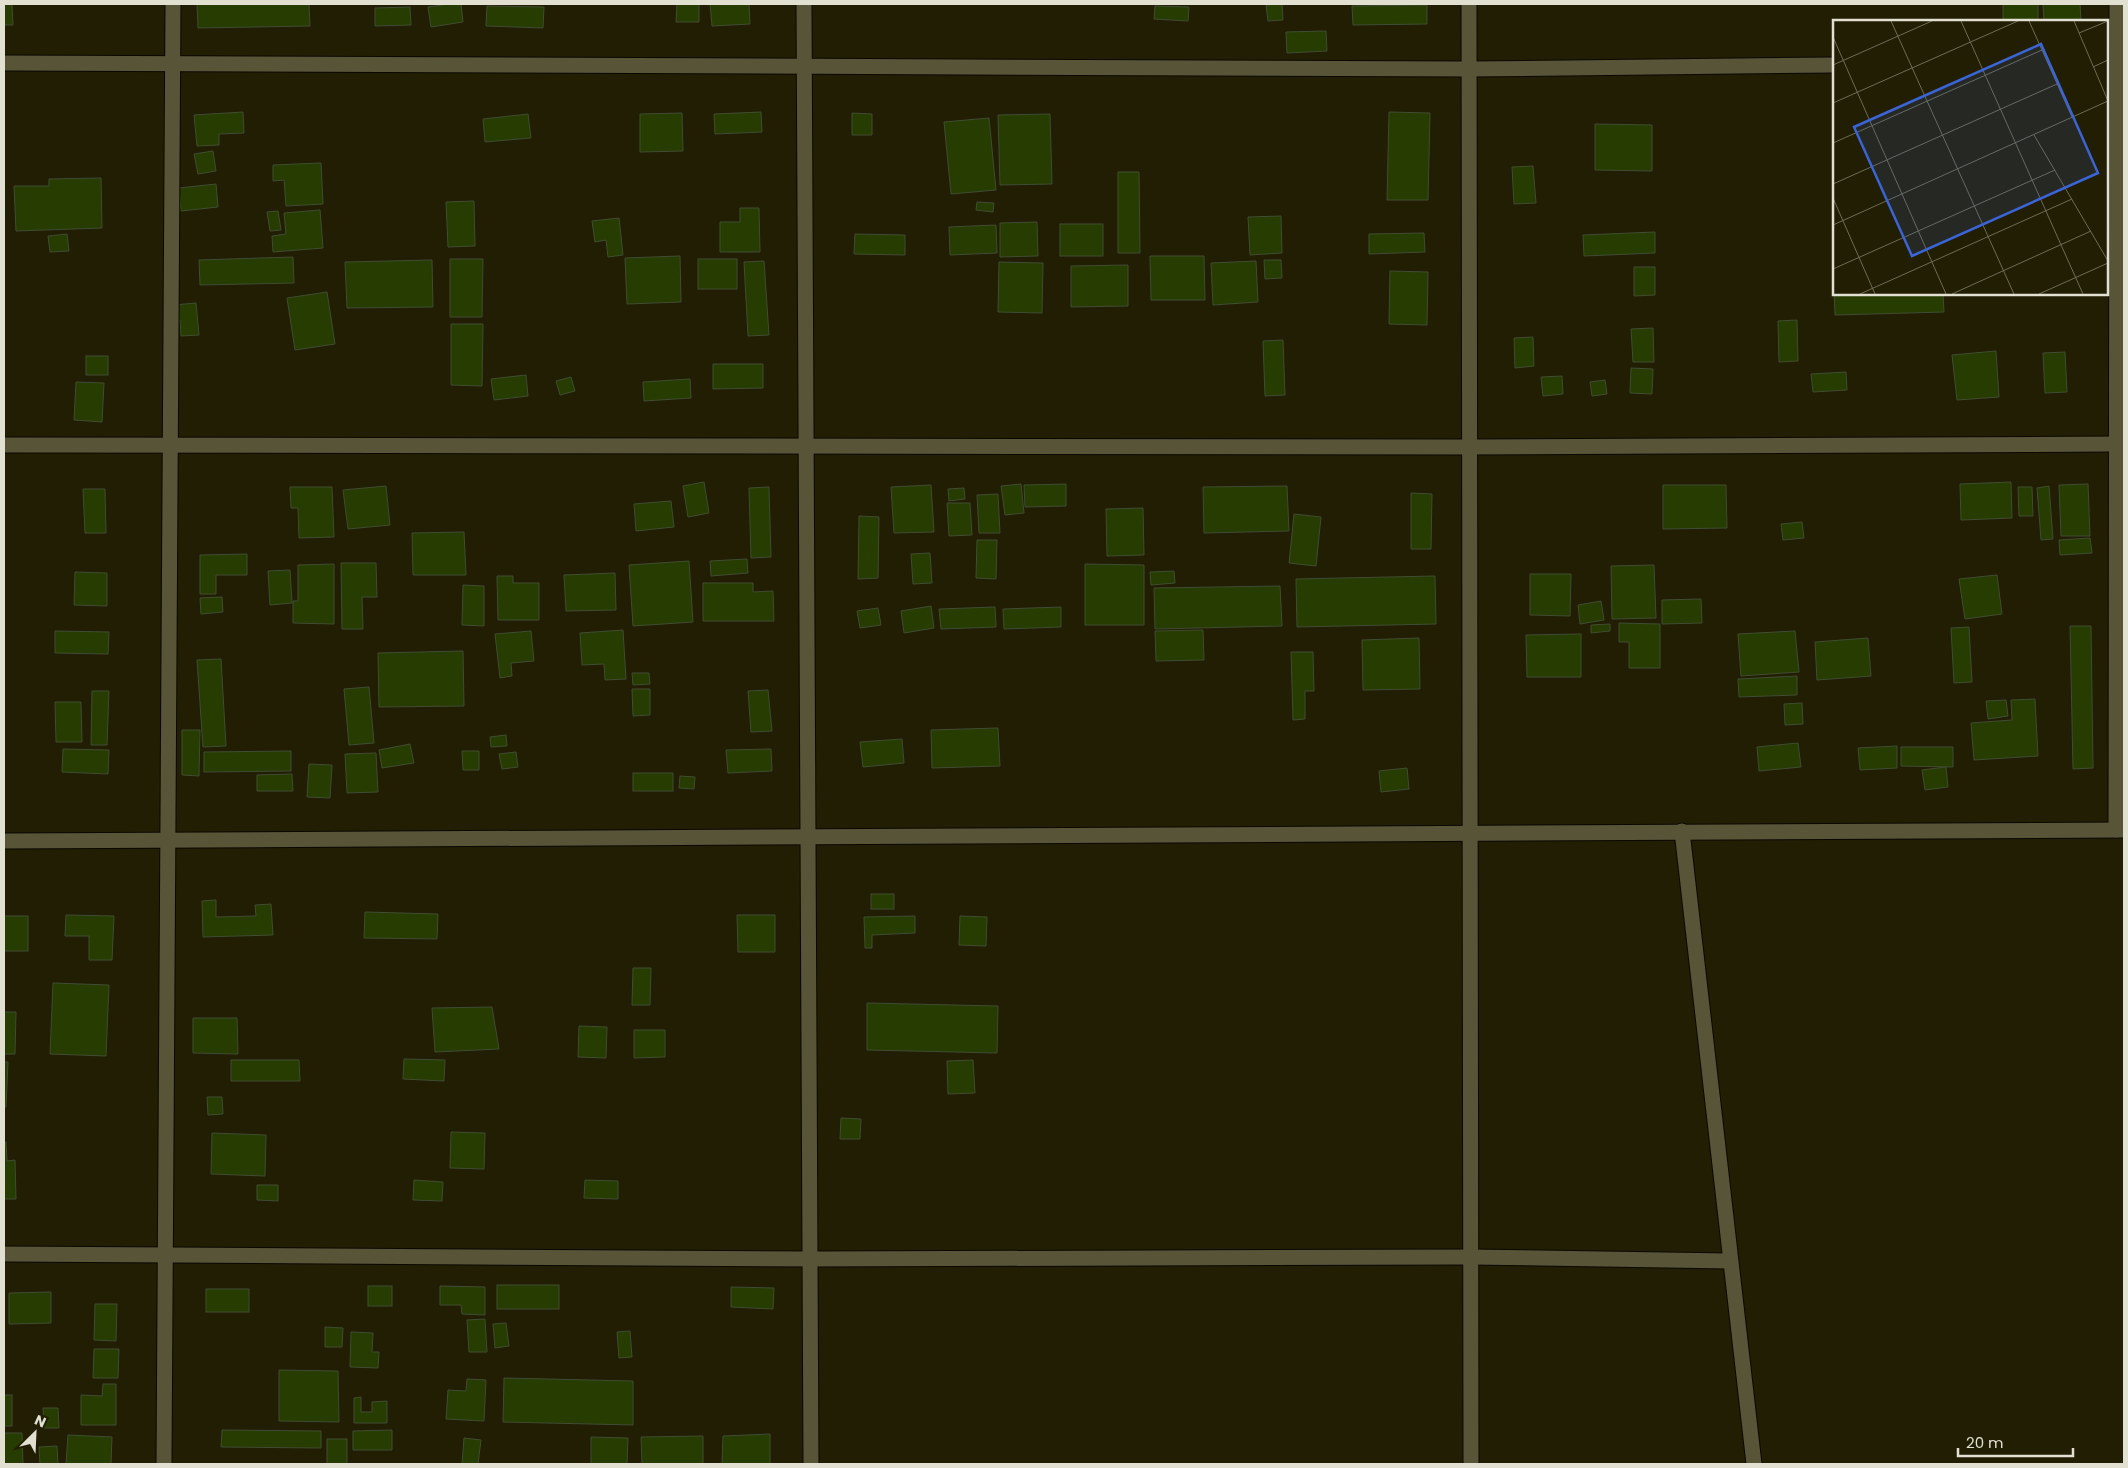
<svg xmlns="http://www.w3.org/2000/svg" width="2128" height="1468" viewBox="0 0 2128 1468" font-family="Poppins,sans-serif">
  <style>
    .building { fill: #273c00; stroke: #404c33 }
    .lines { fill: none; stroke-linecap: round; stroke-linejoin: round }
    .street-casing { stroke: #0b0800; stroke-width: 17 }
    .street { stroke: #575438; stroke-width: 15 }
    .inset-road { fill: none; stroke: #6e6c56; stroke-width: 1 }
    .view { fill: #3b64d7; fill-opacity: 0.15; stroke: #3b64d7; stroke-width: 2.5 }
    .inset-edge { fill: none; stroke: #e2e0d1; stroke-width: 2.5 }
  </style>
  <rect width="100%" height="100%" fill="#211e04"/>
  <g class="building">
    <polygon points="4,4 12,4 13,25 4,25"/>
    <polygon points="197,4 309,4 310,26 198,28"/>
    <polygon points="449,4 461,4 463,22 431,27 428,7"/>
    <polygon points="677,4 699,4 699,22 676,22"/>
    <polygon points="710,4 749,4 750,24 712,26"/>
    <polygon points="1282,4 1283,20 1268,21 1266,5"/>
    <rect x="2003" y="4" width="35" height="17"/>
    <polygon points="2043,4 2080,4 2081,20 2044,21"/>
    <polygon points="1427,5 1427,24 1353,25 1352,6"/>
    <polygon points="487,6 544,7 543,28 486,26"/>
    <polygon points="1155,6 1189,7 1188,21 1154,19"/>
    <polygon points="410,7 411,25 375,26 375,8"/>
    <polygon points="1326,31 1327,51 1287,53 1286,32"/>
    <polygon points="243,112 244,133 219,134 219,145 197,146 194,115"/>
    <polygon points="761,112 762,132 715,134 714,114"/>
    <polygon points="1389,112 1430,113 1428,200 1387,200"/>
    <polygon points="682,113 683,151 640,152 640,114"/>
    <polygon points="852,113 872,114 872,135 852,135"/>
    <polygon points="528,114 531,138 485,142 483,119"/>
    <polygon points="1050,114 1052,184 1000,185 998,115"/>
    <polygon points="989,118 996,190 951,194 944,122"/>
    <polygon points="1595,124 1652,125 1652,171 1595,170"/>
    <polygon points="213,151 216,171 198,174 194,154"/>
    <polygon points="321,163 323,204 286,206 284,180 273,181 273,165"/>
    <polygon points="1533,166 1536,203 1514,204 1512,167"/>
    <polygon points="1118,172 1139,172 1140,253 1118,253"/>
    <polygon points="101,178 102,228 16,231 14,186 49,186 49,179"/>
    <polygon points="216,184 218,207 181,211 179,188"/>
    <polygon points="474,201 475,246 448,247 446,202"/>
    <polygon points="977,202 994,203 993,212 976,210"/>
    <polygon points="740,208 759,208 760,252 720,252 720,222 740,222"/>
    <polygon points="320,210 323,248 273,252 272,236 286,234 284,213"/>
    <polygon points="278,211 281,230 270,231 267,212"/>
    <polygon points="1281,216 1282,253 1250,255 1248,217"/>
    <polygon points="619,218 623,255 608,257 606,240 595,242 592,221"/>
    <polygon points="1037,222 1038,256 1000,257 1000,223"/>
    <rect x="1060" y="224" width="43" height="32"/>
    <polygon points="996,225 997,253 950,255 949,227"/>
    <polygon points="1655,232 1655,253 1584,256 1583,235"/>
    <polygon points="1424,233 1425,252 1369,254 1369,234"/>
    <polygon points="67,234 69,251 50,252 48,236"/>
    <polygon points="855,234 905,235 905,255 854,254"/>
    <polygon points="680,256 681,302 627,304 625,258"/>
    <polygon points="1150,256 1204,256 1205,300 1151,300"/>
    <polygon points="293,257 294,283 200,285 199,260"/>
    <polygon points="450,259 483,259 482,317 450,317"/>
    <rect x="698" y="259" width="39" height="30"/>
    <polygon points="432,260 433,307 347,308 345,262"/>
    <polygon points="1264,260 1281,260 1282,278 1265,279"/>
    <polygon points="764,261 769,335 748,336 744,262"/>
    <polygon points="1256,261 1258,302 1213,305 1211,263"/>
    <polygon points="999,262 1043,263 1042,313 998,312"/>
    <polygon points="1833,263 1834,294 1943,294 1944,312 1835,315"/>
    <polygon points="1128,265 1128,306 1071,307 1071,266"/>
    <polygon points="1634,267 1655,267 1655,295 1634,296"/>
    <polygon points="1390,271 1428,272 1427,325 1389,324"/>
    <polygon points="327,292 335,344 295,350 287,298"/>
    <polygon points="196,303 199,335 181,336 180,320 175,320 174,305"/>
    <polygon points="1797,320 1798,361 1779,362 1778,321"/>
    <polygon points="451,324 483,324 482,386 451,385"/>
    <polygon points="1653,328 1654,362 1633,362 1631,329"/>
    <polygon points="1533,337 1534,366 1515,368 1514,338"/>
    <polygon points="1283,340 1285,395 1265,396 1263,341"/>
    <polygon points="1996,351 1999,397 1957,400 1952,355"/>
    <polygon points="2065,352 2067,392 2045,393 2043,353"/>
    <rect x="86" y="356" width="22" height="19"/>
    <polygon points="713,364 763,364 763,388 713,389"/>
    <polygon points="1631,368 1653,369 1652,394 1630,393"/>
    <polygon points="1846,372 1847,390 1813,392 1811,374"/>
    <polygon points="526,375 528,396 494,400 491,379"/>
    <polygon points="1562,376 1563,394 1543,396 1541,377"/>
    <polygon points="571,377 575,391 560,395 556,381"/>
    <polygon points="690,379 691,398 644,401 643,382"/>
    <polygon points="1605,380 1607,394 1592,396 1590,382"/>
    <polygon points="76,382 104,383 102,422 74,420"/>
    <polygon points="704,482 709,513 688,517 683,486"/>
    <polygon points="2011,482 2012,518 1961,520 1960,484"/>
    <polygon points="1021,484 1024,513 1005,515 1001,486"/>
    <polygon points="1066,484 1066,506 1025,507 1024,485"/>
    <polygon points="2088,484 2090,536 2061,536 2059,485"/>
    <polygon points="931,485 934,532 894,533 891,487"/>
    <polygon points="1663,485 1726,485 1727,528 1663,529"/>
    <polygon points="386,486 390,525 348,529 343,490"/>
    <polygon points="1287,486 1289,531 1204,533 1203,487"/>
    <polygon points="2049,486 2053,539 2041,540 2037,488"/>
    <polygon points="290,487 332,487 334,537 299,538 298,508 291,508"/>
    <polygon points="769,487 771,557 751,558 749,488"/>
    <polygon points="2018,487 2032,487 2033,516 2019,516"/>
    <polygon points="964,488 965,499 949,501 948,489"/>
    <polygon points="83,489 105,489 106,533 85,533"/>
    <polygon points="1411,493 1432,494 1431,549 1411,549"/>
    <polygon points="998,494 1000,533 979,533 977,495"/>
    <polygon points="671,501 674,527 636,531 634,504"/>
    <polygon points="947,503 970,503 972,535 949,536"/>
    <polygon points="1143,508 1144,555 1107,556 1106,509"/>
    <polygon points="1294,514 1321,517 1316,566 1289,563"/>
    <polygon points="859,516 879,517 878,578 858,579"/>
    <polygon points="1802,522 1804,538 1783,540 1781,524"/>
    <polygon points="464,532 466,575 413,575 412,533"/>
    <polygon points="2090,538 2092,553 2060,555 2059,540"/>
    <polygon points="977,540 997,540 996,579 976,578"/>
    <polygon points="930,553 932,583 913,584 911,554"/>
    <polygon points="247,554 247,575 216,575 216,594 200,594 200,555"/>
    <polygon points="747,559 748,573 711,576 710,561"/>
    <polygon points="689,561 693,622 633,626 629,565"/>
    <polygon points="341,563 376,563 377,597 362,597 363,629 342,629"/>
    <polygon points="334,564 334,624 293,623 293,601 298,601 298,565"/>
    <polygon points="1085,564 1144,565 1144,625 1085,625"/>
    <polygon points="1654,565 1656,618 1612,619 1611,566"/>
    <polygon points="290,570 292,603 270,605 268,571"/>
    <polygon points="1174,571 1175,583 1151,585 1150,572"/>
    <polygon points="75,572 107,573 107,606 74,605"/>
    <polygon points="615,573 616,610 566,611 564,575"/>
    <polygon points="1530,574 1571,574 1570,616 1530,615"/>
    <polygon points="1997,575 2002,614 1965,619 1959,579"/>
    <polygon points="497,576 513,576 513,583 539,583 539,620 498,620"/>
    <polygon points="1435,576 1436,624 1297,627 1296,579"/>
    <polygon points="703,583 753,583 753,592 773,591 774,621 703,621"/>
    <polygon points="463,585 484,586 484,626 462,625"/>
    <polygon points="1280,586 1282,626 1155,629 1154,588"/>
    <polygon points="222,597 223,612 201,614 200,598"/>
    <polygon points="1701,599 1702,623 1662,624 1662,600"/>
    <polygon points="1601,601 1604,620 1580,624 1578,605"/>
    <polygon points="931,606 934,628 904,633 901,611"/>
    <polygon points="995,607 996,627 941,629 939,609"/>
    <polygon points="1061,607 1061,627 1004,629 1003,609"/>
    <polygon points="878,608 881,625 860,628 857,611"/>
    <polygon points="1619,623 1660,624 1660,668 1629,668 1629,642 1619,642"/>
    <polygon points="1610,624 1610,631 1591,633 1591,625"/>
    <polygon points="2070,626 2091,626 2093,768 2073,769"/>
    <polygon points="1969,627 1972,682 1954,683 1951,628"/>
    <polygon points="623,630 626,679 605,680 604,664 582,665 580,633"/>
    <polygon points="1203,630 1204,660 1156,661 1155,631"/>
    <polygon points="55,631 109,632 108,654 55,653"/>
    <polygon points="531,631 534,661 511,663 512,676 500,678 495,634"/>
    <polygon points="1795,631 1799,672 1741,676 1738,634"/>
    <polygon points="1581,634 1581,677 1527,677 1526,635"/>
    <polygon points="1419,638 1420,689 1363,690 1362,640"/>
    <polygon points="1868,638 1871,676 1817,680 1815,642"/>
    <polygon points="463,651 464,706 379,707 378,653"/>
    <polygon points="1291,652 1313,652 1314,691 1305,691 1305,719 1293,720"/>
    <polygon points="221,659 226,746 203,747 197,660"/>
    <polygon points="632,673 649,673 650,684 633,685"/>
    <polygon points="1797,676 1797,695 1739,697 1738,679"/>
    <polygon points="369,687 374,743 349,745 344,689"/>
    <polygon points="632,689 650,689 650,715 633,716"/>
    <polygon points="768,690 772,731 751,732 748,691"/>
    <polygon points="92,691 109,691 107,745 91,745"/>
    <polygon points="2035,699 2038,756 1974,760 1971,723 2012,720 2011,700"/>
    <polygon points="2006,700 2008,716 1988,719 1986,701"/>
    <polygon points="55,702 81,702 82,742 56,742"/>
    <polygon points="1802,703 1803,724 1785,725 1784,704"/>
    <polygon points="998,728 1000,766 932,768 931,730"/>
    <polygon points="182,730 200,730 199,776 182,775"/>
    <polygon points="506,735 507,746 491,747 490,737"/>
    <polygon points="902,739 904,763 863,767 860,742"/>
    <polygon points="1798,743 1801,767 1759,771 1757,747"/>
    <polygon points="410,744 414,763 382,768 379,750"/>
    <polygon points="1897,746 1897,768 1860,770 1858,748"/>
    <polygon points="1901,747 1953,747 1953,767 1901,766"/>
    <polygon points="63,749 109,750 108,774 62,772"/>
    <polygon points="771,749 772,771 728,773 726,750"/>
    <polygon points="291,751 291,771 204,772 204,752"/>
    <polygon points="462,751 479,751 479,770 463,770"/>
    <polygon points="516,752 518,767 502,769 499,754"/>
    <polygon points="376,753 378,792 347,793 345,754"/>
    <polygon points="309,764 332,765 330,798 307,797"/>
    <polygon points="1946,767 1948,787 1925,790 1922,770"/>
    <polygon points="1407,768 1409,789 1381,792 1379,771"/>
    <rect x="633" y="773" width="40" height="18"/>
    <polygon points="292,774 293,791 257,791 257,775"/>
    <polygon points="680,776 695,777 694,789 679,788"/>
    <rect x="871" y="894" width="23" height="15"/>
    <polygon points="216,900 216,917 256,916 255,905 271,904 273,935 203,937 202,901"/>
    <polygon points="365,912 438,914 437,939 364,938"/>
    <polygon points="66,915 114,916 112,960 89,960 89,936 65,936"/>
    <polygon points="737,915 775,915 775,952 738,952"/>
    <rect x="4" y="916" width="24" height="35"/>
    <polygon points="915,916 915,933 872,935 872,948 865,948 864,917"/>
    <polygon points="960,916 987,917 986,946 959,945"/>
    <polygon points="633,968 651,968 650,1005 632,1005"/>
    <polygon points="53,983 109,985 106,1056 50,1054"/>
    <polygon points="867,1003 998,1006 997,1053 867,1050"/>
    <polygon points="492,1007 499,1049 435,1052 432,1008"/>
    <polygon points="4,1012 16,1012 15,1054 4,1054"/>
    <polygon points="193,1018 237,1018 238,1054 193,1053"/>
    <polygon points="579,1026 607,1027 606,1058 578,1057"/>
    <polygon points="634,1030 665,1030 665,1057 634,1058"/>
    <polygon points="404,1059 445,1060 444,1081 403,1079"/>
    <polygon points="231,1060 299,1060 300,1081 231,1081"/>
    <polygon points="973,1060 975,1093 948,1094 947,1061"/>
    <polygon points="4,1062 8,1062 6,1107 4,1107"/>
    <polygon points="207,1097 222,1097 223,1114 208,1115"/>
    <polygon points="841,1118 861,1119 860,1139 840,1139"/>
    <polygon points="451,1132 485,1133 484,1169 450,1168"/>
    <polygon points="212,1133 266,1135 265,1176 211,1174"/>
    <polygon points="4,1142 6,1142 7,1161 15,1160 16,1199 4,1199"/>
    <polygon points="414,1180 443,1182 442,1201 413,1200"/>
    <polygon points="585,1180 618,1181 618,1199 584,1198"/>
    <polygon points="257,1185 278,1185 278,1201 257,1200"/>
    <rect x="497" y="1285" width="62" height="24"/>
    <rect x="368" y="1286" width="24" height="20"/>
    <polygon points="440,1286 485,1287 485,1315 462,1314 461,1305 440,1305"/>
    <polygon points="731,1287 774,1288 773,1309 731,1307"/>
    <rect x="206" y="1289" width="43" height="23"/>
    <polygon points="51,1292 51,1323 9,1324 9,1293"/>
    <polygon points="95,1304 117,1304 116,1341 94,1340"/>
    <polygon points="485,1319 487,1352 469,1352 467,1320"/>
    <polygon points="506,1323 509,1346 495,1348 493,1324"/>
    <polygon points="325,1327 343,1328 342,1347 325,1347"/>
    <polygon points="630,1331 632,1357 619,1358 617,1332"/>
    <polygon points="351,1332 373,1333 372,1352 379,1352 378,1368 350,1367"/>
    <polygon points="94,1349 119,1349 118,1378 93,1378"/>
    <polygon points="279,1370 338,1371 339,1422 279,1421"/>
    <polygon points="504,1378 633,1381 633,1425 503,1422"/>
    <polygon points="467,1379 486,1380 484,1421 446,1419 448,1390 466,1391"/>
    <polygon points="103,1384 116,1384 116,1425 81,1425 81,1395 102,1396"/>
    <rect x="4" y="1395" width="8" height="31"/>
    <polygon points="361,1397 361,1412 372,1412 372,1402 387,1401 387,1423 354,1423 354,1398"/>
    <polygon points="43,1408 58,1408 59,1428 44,1428"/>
    <polygon points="222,1430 321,1431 321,1448 221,1447"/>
    <polygon points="392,1430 392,1450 353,1450 353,1431"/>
    <polygon points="4,1433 22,1433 23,1464 4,1464"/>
    <polygon points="770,1434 770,1464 722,1464 723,1436"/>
    <polygon points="68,1435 112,1437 111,1464 66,1464"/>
    <polygon points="703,1436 703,1464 642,1464 641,1437"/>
    <polygon points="591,1437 628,1438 627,1464 591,1464"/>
    <polygon points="464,1438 481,1440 478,1464 462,1464"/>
    <rect x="327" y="1439" width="20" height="25"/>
    <polygon points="57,1446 58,1464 40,1464 39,1447"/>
  </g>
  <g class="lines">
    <defs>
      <g id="street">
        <polyline points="804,4 811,1464"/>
        <polyline points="1469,4 1471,1464"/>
        <polyline points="4,63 1469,69 1834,65"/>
        <polyline points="4,445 1469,447 2117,444"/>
        <polyline points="2116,830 2117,4"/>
        <polyline points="1682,831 1754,1464"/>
        <polyline points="4,841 2124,830"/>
        <polyline points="4,1254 810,1259 1470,1257 1729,1261"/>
        <polyline points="164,1464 173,4"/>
      </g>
    </defs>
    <use href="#street" class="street-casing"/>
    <use href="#street" class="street"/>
  </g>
  <g transform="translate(1833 20)">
    <rect width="275" height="275" fill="#211e04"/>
    <path class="inset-road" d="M58 1 181 274M128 1 250 274M196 1 239 97M241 1 275 81M246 13 275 1M0 17 113 274M0 45 99 1M260 47 275 40M0 83 185 1M201 115 275 241M0 123 209 30M0 164 224 64M0 178 42 274M0 205 275 81M0 249 222 150M27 274 239 179M119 274 258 211M206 274 275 243"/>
    <path class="view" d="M208 24 265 153 79 236 21 107Z"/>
    <rect width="275" height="275" class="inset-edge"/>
  </g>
  <rect width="2128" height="1468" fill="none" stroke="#e2e0d1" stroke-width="10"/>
  <g transform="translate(35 1433) rotate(24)" stroke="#211e04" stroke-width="4" paint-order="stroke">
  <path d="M0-4L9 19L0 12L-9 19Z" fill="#e2e0d1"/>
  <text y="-8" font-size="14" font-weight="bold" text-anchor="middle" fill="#e2e0d1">N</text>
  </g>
  <path d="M1958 1448v8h115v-8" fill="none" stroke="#e2e0d1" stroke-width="2.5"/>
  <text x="1966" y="1448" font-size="15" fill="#e2e0d1" stroke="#211e04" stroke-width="4" paint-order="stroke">20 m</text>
</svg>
